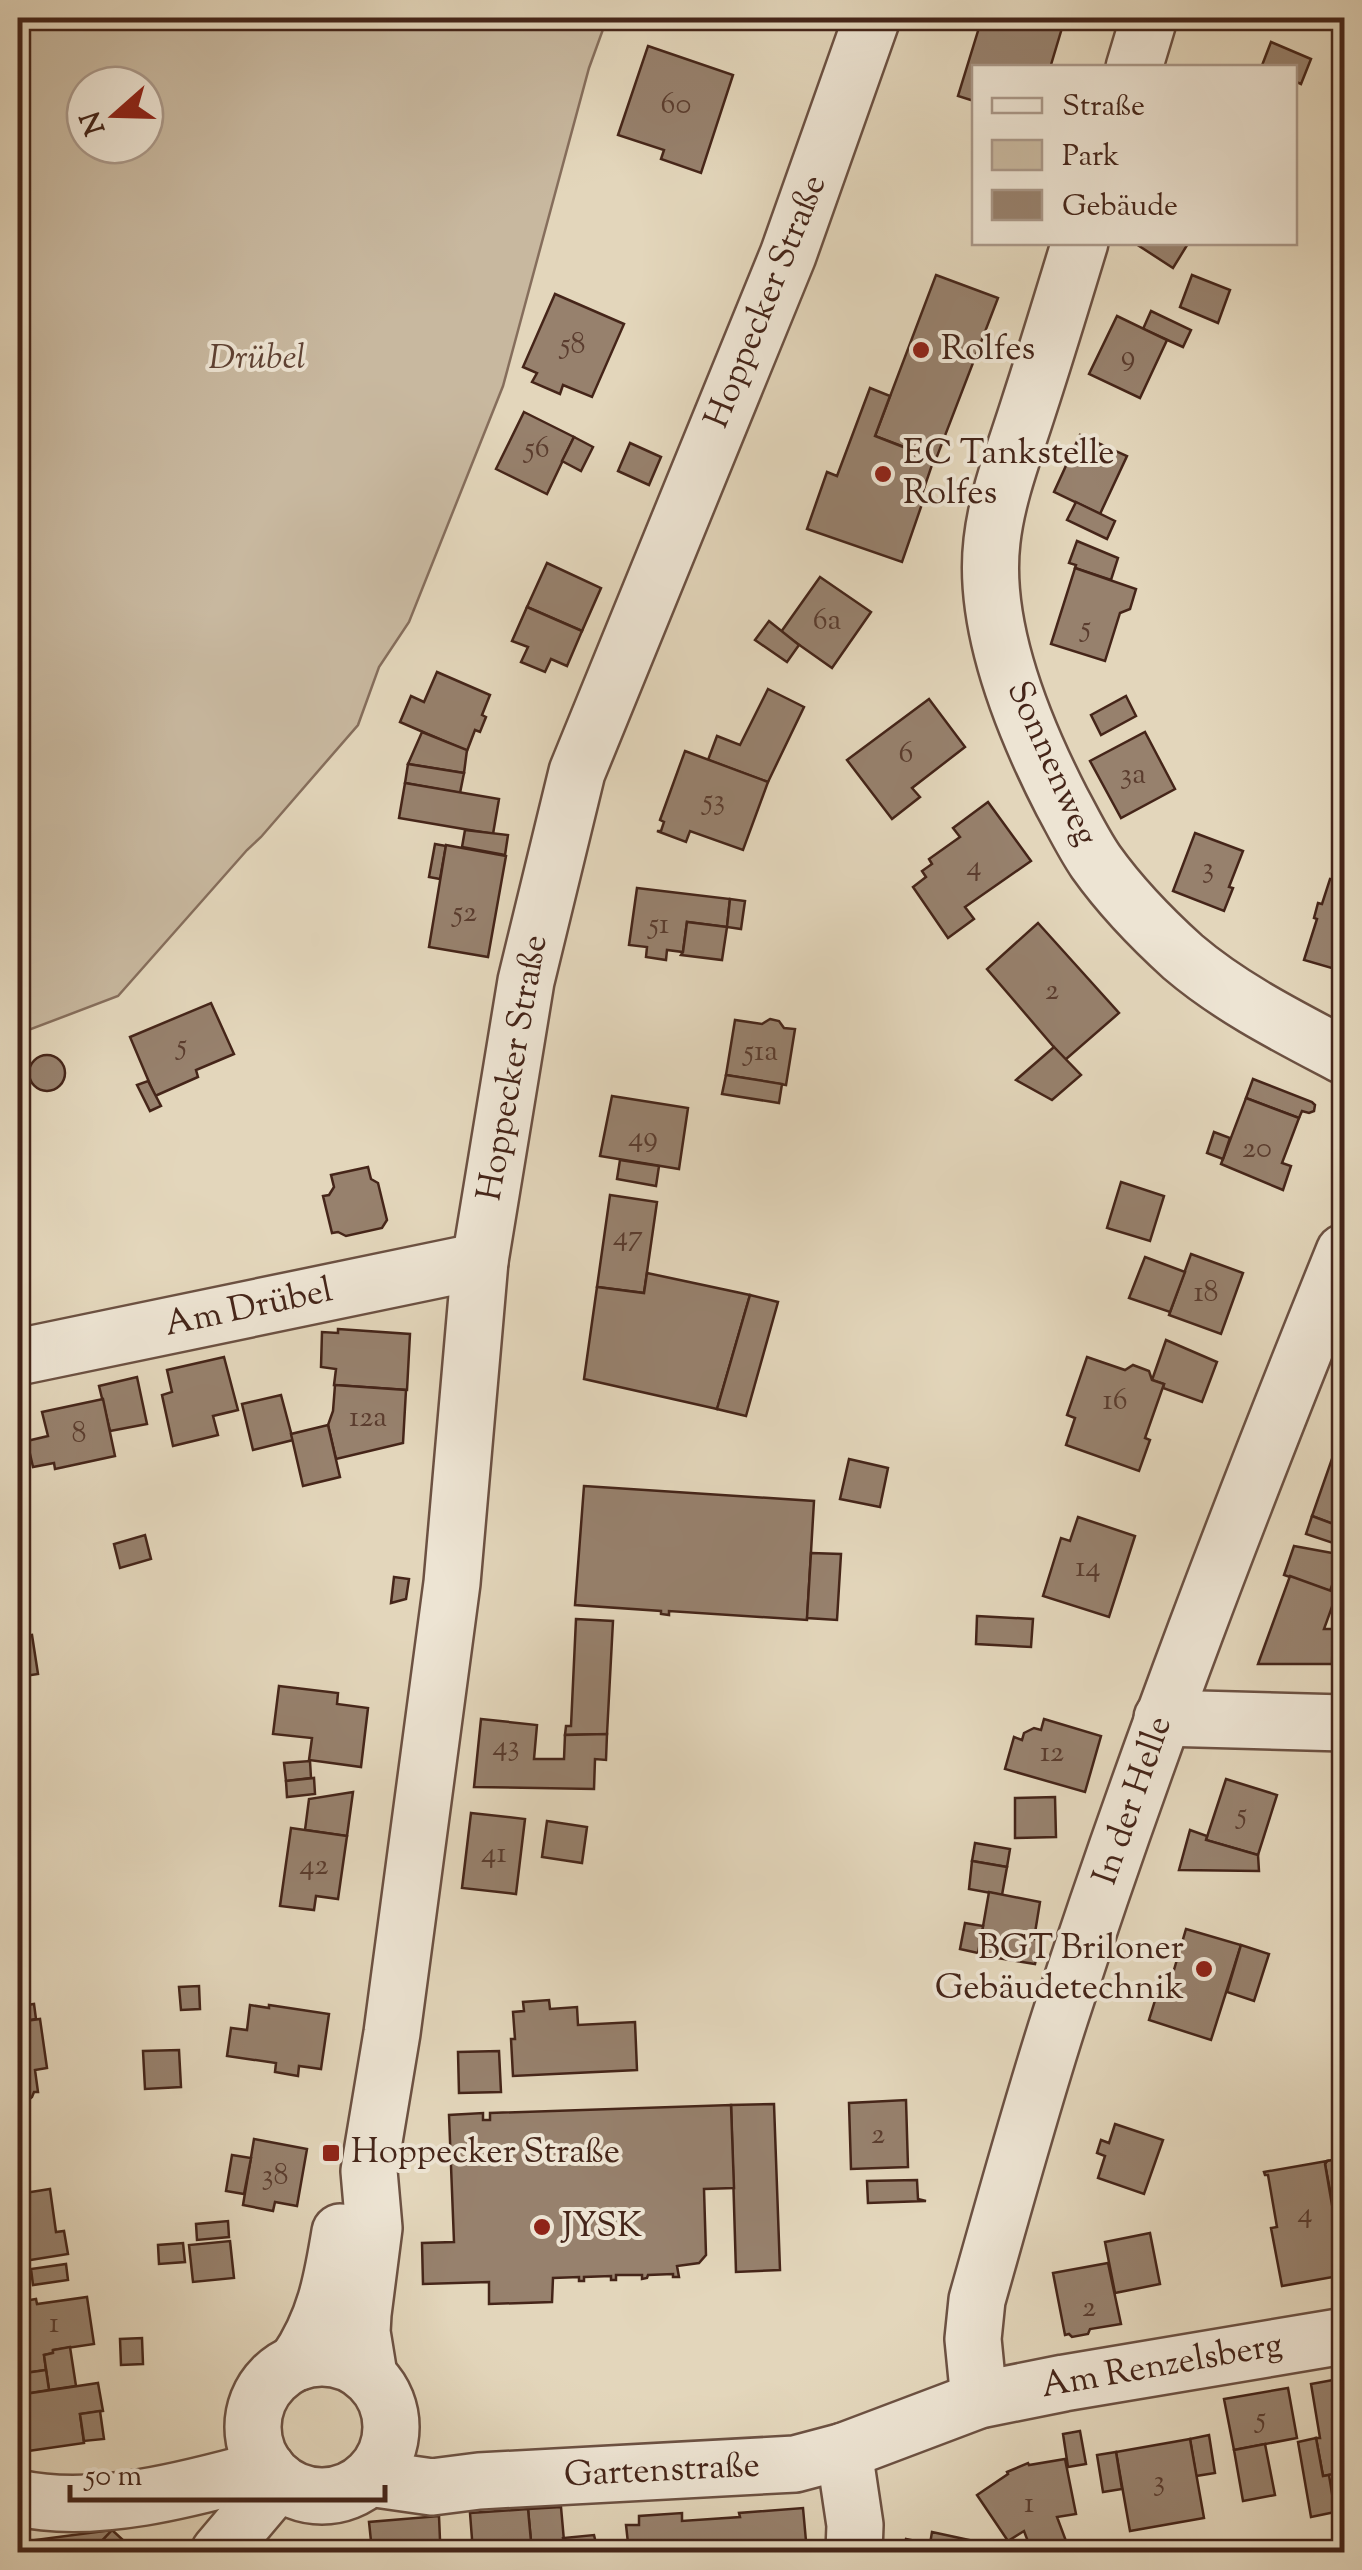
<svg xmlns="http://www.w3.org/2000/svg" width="1362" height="2570" viewBox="0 0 1362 2570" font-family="'Sorts Mill Goudy',serif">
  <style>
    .green { fill: #c8b89f; stroke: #866e5c; stroke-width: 2.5; fill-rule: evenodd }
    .building { fill: #97816d; stroke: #452519; stroke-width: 2.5 }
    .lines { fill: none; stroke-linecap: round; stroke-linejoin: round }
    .minor-casing { stroke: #6c5142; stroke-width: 60 }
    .minor { stroke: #ede4d3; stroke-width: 55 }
    .poi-dot { fill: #8f2418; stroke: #ede4d3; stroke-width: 4 }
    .labels { text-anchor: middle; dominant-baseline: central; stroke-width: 8; stroke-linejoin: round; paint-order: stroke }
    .number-label { font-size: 30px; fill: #5a3c2e }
    .street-label { font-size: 35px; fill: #452519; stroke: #ede4d3 }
    .poi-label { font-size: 35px; fill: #452519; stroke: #ede4d3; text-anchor: start }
    .park-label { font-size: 35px; font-style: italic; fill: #5f4234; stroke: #ede4d3 }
  </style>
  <rect width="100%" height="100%" fill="#e3d6bb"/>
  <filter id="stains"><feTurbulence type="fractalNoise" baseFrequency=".002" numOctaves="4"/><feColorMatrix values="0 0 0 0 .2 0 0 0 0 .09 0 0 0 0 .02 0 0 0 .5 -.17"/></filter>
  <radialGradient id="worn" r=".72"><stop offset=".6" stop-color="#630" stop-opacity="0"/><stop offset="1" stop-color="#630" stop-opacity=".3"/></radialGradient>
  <path class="green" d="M18 18H623L606 21 589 68 503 386 409 622 379 667 358 725 261 837 247 850 118 996 18 1034ZM85 85H145V145H85Z"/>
  <g class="building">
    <polygon points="982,18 1065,18 1050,68 974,68 974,101 958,96"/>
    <polygon points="1271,42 1311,59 1301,84 1294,81 1294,68 1261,68"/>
    <polygon points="648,46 733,75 701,173 661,159 664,150 618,135"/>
    <polygon points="1133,242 1189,242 1173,268"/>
    <polygon points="936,275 998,298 936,459 875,436"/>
    <polygon points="1192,275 1230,290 1218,323 1180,307"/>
    <polygon points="555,294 624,324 592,397 563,385 560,394 532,382 537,373 523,367"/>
    <polygon points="1151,311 1191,330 1183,347 1143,329"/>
    <polygon points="1117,316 1167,340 1140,398 1089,374"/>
    <polygon points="870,388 890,396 875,436 934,459 919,503 922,504 902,562 807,529 827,472 837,476"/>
    <polygon points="524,412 574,437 547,494 496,469"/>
    <polygon points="1080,435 1127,456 1100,514 1054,492"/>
    <polygon points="574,437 593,447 581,471 562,461"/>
    <polygon points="630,443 661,457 649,485 618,471"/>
    <polygon points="1076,502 1115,521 1107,539 1067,520"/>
    <polygon points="1077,541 1118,558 1111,580 1075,568 1076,565 1069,563"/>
    <polygon points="547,563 601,588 582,631 527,607"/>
    <polygon points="1075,568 1136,589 1130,609 1120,613 1105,661 1051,644"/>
    <polygon points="820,577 871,612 832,668 781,632"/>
    <polygon points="527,607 582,631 567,666 551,659 545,672 521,662 528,647 512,641"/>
    <polygon points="769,621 799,645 787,662 755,640"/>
    <polygon points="437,672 490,695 482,715 486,717 480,732 475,730 467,751 400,722 411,696 424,702"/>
    <polygon points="768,689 804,707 768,782 708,760 717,736 740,745"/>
    <polygon points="1126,696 1136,716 1101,735 1091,715"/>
    <polygon points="929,699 965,747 912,788 920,797 892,819 847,760"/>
    <polygon points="422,732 467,750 464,773 408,764"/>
    <polygon points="1145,732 1175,789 1121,818 1090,761"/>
    <polygon points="685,751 768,782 743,850 690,831 686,842 657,831 661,831 664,822 660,820"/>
    <polygon points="408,764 464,773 460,793 405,783"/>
    <polygon points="405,783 499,799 493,834 399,818"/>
    <polygon points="988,802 1031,861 965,907 974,919 948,938 913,887 926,877 922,871 932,864 929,859 960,837 953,828"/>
    <polygon points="465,830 508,835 505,855 462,847"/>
    <polygon points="1195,833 1243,851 1229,887 1233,888 1224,911 1173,891"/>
    <polygon points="435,844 446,846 440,879 429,877"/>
    <polygon points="446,845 506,856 488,957 429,947"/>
    <polygon points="1330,879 1344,884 1344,964 1342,971 1304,960 1317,919 1314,918 1318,903 1322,904"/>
    <polygon points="637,888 730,899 727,927 687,922 683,952 667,950 666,960 646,957 647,947 629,945"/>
    <polygon points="730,899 745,901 741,929 727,927"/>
    <polygon points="687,922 727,927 722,960 681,955 683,952"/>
    <polygon points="1038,923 1119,1013 1065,1060 987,969"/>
    <polygon points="211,1003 234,1054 196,1070 198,1077 155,1096 130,1037"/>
    <polygon points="770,1019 779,1021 784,1028 795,1029 786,1085 726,1075 735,1020 762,1024"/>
    <polygon points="1054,1047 1081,1075 1052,1100 1016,1080"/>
    <circle cx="47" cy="1073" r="18"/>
    <polygon points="726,1075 782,1084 779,1103 722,1094"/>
    <polygon points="1253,1079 1312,1102 1315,1105 1314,1111 1309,1113 1302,1111 1299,1118 1246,1098"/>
    <polygon points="148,1081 161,1106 150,1111 137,1085"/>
    <polygon points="612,1096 688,1108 679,1169 600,1156"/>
    <polygon points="1246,1098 1299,1118 1282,1163 1291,1166 1283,1190 1221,1164"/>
    <polygon points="1214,1132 1230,1138 1223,1159 1207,1153"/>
    <polygon points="620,1160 659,1166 656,1186 617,1179"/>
    <polygon points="368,1167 371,1179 378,1183 387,1220 382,1228 346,1236 338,1232 332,1233 323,1196 329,1195 334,1187 331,1175"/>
    <polygon points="1121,1182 1164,1196 1150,1241 1107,1228"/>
    <polygon points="610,1195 657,1202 644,1293 597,1287"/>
    <polygon points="1191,1254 1243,1273 1221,1334 1169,1315"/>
    <polygon points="1145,1257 1185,1272 1170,1312 1129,1298"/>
    <polygon points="647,1273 750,1295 717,1409 584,1379 597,1287 644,1293"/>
    <polygon points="750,1295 778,1302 746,1416 717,1409"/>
    <polygon points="338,1329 410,1334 407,1390 334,1385 336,1369 321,1367 322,1332 338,1333"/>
    <polygon points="1166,1340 1217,1362 1202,1402 1163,1388 1164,1384 1152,1380"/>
    <polygon points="224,1357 238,1410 213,1416 218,1435 173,1446 162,1395 172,1392 167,1370"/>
    <polygon points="1087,1357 1125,1370 1133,1365 1149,1371 1152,1380 1164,1384 1145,1438 1150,1440 1139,1471 1066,1445 1075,1418 1067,1415"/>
    <polygon points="137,1377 147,1424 110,1431 99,1386"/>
    <polygon points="335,1385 406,1390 403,1443 336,1459 328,1425 333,1411"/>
    <polygon points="281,1395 293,1440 253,1450 242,1404"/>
    <polygon points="103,1399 115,1456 55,1469 54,1463 33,1467 27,1441 48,1436 42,1412"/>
    <polygon points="328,1425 340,1477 303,1486 291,1434"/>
    <polygon points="1340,1436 1344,1437 1344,1528 1312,1516"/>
    <polygon points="849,1459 888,1468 880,1507 840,1499"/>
    <polygon points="584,1486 814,1501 807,1620 669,1611 669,1615 661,1614 661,1611 575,1605"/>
    <polygon points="1312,1516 1344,1528 1339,1545 1306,1534"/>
    <polygon points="1078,1517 1135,1536 1109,1617 1043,1596 1061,1538 1070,1541"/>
    <polygon points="145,1535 151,1559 120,1568 114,1544"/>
    <polygon points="1294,1546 1343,1555 1330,1591 1284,1575"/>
    <polygon points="811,1553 841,1554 837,1620 807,1618"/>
    <polygon points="1290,1576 1337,1593 1324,1629 1333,1629 1332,1664 1258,1664"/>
    <polygon points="394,1577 409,1579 406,1599 391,1603"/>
    <polygon points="977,1616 1033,1619 1031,1647 976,1644"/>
    <polygon points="576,1619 613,1621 607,1734 565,1735 566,1726 571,1726"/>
    <polygon points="32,1635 38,1674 18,1677 18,1637"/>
    <polygon points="279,1686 338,1693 337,1704 368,1708 361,1767 309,1760 312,1738 273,1734"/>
    <polygon points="481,1719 537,1725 534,1759 564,1759 565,1735 607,1734 606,1760 595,1759 594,1789 474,1787"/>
    <polygon points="1044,1719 1101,1736 1085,1792 1005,1769 1014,1737 1022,1740 1024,1733 1034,1728 1041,1730"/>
    <polygon points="310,1761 311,1778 286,1781 284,1763"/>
    <polygon points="314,1778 315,1794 287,1797 286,1781"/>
    <polygon points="1226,1779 1277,1795 1258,1855 1206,1840"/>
    <polygon points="353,1792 347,1836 305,1830 309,1799"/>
    <polygon points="1055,1797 1056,1837 1015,1838 1015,1798"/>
    <polygon points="471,1813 525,1819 516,1894 462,1888"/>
    <polygon points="547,1821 587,1827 582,1863 542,1857"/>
    <polygon points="291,1828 347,1836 338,1899 316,1896 314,1910 280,1906"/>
    <polygon points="1190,1830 1207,1836 1206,1840 1258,1855 1259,1871 1179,1870"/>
    <polygon points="975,1843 1010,1849 1007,1867 972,1861"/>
    <polygon points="972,1861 1007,1867 1002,1895 969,1889"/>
    <polygon points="989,1892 1040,1902 1034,1939 1040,1939 1035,1964 978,1955"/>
    <polygon points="965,1923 983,1926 978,1953 960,1949"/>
    <polygon points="1186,1929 1241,1945 1211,2040 1149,2020 1157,1994 1166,1997"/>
    <polygon points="1241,1945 1269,1954 1254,2001 1227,1992"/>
    <polygon points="24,1983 27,2005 34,2004 36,2019 18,2022 18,1984"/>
    <polygon points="199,1986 200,2009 181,2010 179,1987"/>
    <polygon points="549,2000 550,2009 577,2007 578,2025 635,2022 637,2070 513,2076 511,2039 515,2039 513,2012 524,2011 523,2002"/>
    <polygon points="250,2005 269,2008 269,2005 329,2014 321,2069 299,2066 298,2076 275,2072 276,2063 227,2056 231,2028 247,2030"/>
    <polygon points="40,2019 47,2068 35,2070 38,2092 34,2092 32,2097 25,2103 18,2103 18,2022"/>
    <polygon points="179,2050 181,2087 145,2089 143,2051"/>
    <polygon points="499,2051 501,2092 459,2093 458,2052"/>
    <polygon points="906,2100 908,2167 851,2169 849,2103"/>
    <polygon points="774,2104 780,2270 736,2272 731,2105"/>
    <polygon points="731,2105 734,2188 704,2189 706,2255 699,2263 677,2266 679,2277 673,2277 673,2274 648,2275 647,2278 642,2279 642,2275 616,2275 616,2280 611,2280 611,2276 584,2277 584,2281 579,2281 579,2277 553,2278 552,2302 489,2304 489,2282 423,2284 422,2243 454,2242 449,2115 483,2113 483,2120 490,2120 490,2113"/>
    <polygon points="1115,2124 1163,2140 1144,2194 1098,2178 1105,2156 1097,2153 1101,2140 1109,2143"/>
    <polygon points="254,2139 307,2149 297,2206 275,2202 273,2211 243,2205"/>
    <polygon points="232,2155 251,2158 244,2194 226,2191"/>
    <polygon points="1343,2158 1344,2237 1339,2238 1325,2164 1327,2161"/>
    <polygon points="1327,2161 1325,2164 1344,2275 1282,2286 1271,2228 1277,2227 1268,2175 1265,2175 1264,2172"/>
    <polygon points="917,2180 918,2199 926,2201 868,2203 867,2181"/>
    <polygon points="50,2189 56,2232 64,2231 68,2254 18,2262 18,2194"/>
    <polygon points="228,2221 229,2237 197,2240 196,2224"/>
    <polygon points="1150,2233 1160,2284 1115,2293 1105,2242"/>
    <polygon points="230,2241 234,2278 193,2282 189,2245"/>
    <polygon points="183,2243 185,2262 159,2264 158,2245"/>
    <polygon points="1108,2263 1121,2324 1090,2329 1088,2334 1072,2337 1069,2334 1065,2335 1053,2273"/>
    <polygon points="66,2264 68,2280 33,2285 31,2269"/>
    <polygon points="87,2297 94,2344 53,2350 53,2353 44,2355 46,2370 18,2374 18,2302 36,2299 37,2304"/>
    <polygon points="142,2338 143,2364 121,2365 120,2339"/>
    <polygon points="70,2347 76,2386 49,2390 44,2355 53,2353 53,2350"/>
    <polygon points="46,2370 49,2390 18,2395 18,2374"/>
    <polygon points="1344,2378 1344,2472 1323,2476 1316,2438 1320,2438 1311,2384"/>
    <polygon points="98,2383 103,2411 80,2414 84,2443 21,2452 18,2429 18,2395"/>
    <polygon points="1288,2388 1297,2438 1234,2450 1224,2399"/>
    <polygon points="100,2411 104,2439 84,2441 80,2414"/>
    <polygon points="1080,2431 1086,2464 1068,2467 1063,2434"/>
    <polygon points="1209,2435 1215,2473 1196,2476 1190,2439"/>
    <polygon points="1316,2438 1323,2476 1329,2475 1335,2512 1311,2517 1298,2442"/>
    <polygon points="1190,2439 1204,2518 1130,2531 1116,2452"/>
    <polygon points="1265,2444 1275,2495 1243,2501 1234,2450"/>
    <polygon points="1116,2452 1122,2489 1103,2492 1097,2455"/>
    <polygon points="1065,2459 1076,2514 1057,2517 1066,2541 1039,2552 1032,2552 1024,2531 1008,2541 977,2495 1008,2474 1007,2472 1028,2463 1029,2465"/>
    <polygon points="561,2507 565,2552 532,2552 528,2509"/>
    <polygon points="803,2508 807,2552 629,2552 626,2525 639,2525 639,2516 682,2513 682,2521 740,2517 739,2513"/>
    <polygon points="528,2509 532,2552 473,2552 470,2513"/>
    <polygon points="439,2516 440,2540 436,2541 437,2552 369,2552 368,2541 371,2541 369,2522"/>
    <polygon points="112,2530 136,2552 91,2552"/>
    <polygon points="112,2530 91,2552 37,2552 35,2540"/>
    <polygon points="932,2532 969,2540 966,2552 903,2552 906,2539 930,2544"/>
    <polygon points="594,2535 598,2552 565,2552 563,2538"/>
  </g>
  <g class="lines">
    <defs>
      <g id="minor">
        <polyline points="1134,68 1149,18"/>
        <path d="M1080 242C1063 298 1046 354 1028 409 1014 453 997 496 992 541 982 626 1024 728 1062 802 1073 822 1083 843 1096 862 1121 897 1151 928 1183 957 1231 998 1289 1027 1344 1056"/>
        <polyline points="18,1357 480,1261"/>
        <polyline points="1162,1718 1344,1723"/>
        <circle cx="322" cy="2427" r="69"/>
        <path d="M296 2363C325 2321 332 2281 340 2232"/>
        <polyline points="369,2375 362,2332 363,2314 374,2228 369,2171 392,2033 452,1583 480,1261 526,981 577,772 788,255 872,18"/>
        <path d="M979 2400 973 2339 977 2300C1004 2205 1030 2110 1060 2017 1144 1758 1242 1504 1344 1252"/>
        <polyline points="844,2451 855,2525 854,2552"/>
        <polyline points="369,2478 432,2487 479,2481 795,2464 844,2451 979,2400 1064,2383 1344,2336"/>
        <path d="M18 2498C95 2515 191 2489 267 2468"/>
        <polyline points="219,2552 279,2481"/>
      </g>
    </defs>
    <use href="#minor" class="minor-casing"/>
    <use href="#minor" class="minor"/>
  </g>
  <g class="poi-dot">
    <circle cx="921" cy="350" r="10"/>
    <circle cx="883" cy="474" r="10"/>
    <circle cx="1204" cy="1969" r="10"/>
    <rect x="321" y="2143" width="20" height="20" rx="5"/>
    <circle cx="542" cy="2227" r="10"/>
  </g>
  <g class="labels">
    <g class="number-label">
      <text x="676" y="105">60</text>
      <text x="573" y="345">58</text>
      <text x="1128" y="357">9</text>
      <text x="537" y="449">56</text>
      <text x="827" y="621">6a</text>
      <text x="1086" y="628">5</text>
      <text x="906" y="754">6</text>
      <text x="1133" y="775">3a</text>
      <text x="714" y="801">53</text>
      <text x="974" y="867">4</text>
      <text x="1208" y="869">3</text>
      <text x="465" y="913">52</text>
      <text x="659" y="925">51</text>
      <text x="1052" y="991">2</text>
      <text x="182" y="1046">5</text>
      <text x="761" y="1052">51a</text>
      <text x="643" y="1138">49</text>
      <text x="1257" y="1149">20</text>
      <text x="628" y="1237">47</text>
      <text x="1206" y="1293">18</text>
      <text x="1115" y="1401">16</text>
      <text x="368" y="1418">12a</text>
      <text x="79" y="1434">8</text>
      <text x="1088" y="1568">14</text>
      <text x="506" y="1747">43</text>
      <text x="1052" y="1753">12</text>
      <text x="1242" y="1815">5</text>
      <text x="494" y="1854">41</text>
      <text x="314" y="1866">42</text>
      <text x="878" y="2135">2</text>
      <text x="275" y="2176">38</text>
      <text x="1305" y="2214">4</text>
      <text x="1089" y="2308">2</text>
      <text x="54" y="2324">1</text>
      <text x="1261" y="2419">5</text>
      <text x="1159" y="2482">3</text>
      <text x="1029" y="2504">1</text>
    </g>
    <g class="street-label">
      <text transform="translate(767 302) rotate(-68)">Hoppecker Straße</text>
      <text transform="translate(1051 764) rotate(66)">Sonnenweg</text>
      <text transform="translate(514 1068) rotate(-80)">Hoppecker Straße</text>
      <text transform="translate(249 1309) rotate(-12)">Am Drübel</text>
      <text transform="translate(1134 1801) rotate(-71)">In der Helle</text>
      <text transform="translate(1162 2367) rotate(-10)">Am Renzelsberg</text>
      <text transform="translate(662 2472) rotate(-3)">Gartenstraße</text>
    </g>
    <g class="poi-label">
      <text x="941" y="350">Rolfes</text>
      <text x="903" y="454">EC Tankstelle<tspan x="903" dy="40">Rolfes</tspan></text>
      <text x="1184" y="1949" text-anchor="end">BGT Briloner<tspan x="1184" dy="40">Gebäudetechnik</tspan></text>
      <text x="351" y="2153">Hoppecker Straße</text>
      <text x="562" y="2227">JYSK</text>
    </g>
    <g class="park-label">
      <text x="257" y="359">Drübel</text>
    </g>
  </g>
  <rect width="1362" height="2570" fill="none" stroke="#e3d6bb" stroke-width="60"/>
  <rect x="20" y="20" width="1322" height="2530" fill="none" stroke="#452519" stroke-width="5"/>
  <rect x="30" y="30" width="1302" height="2510" fill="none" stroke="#452519" stroke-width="2.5"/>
  <rect x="972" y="65" width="325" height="180" fill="#ede4d3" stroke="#aa9889" stroke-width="2.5"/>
  <rect x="992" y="98" width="50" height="15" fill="#ede4d3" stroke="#aa9889" stroke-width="2.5"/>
  <text x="1062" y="115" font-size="30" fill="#452519">Straße</text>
  <rect x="992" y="140" width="50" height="30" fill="#c8b89f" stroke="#aa9889" stroke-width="2.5"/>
  <text x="1062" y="165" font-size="30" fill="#452519">Park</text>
  <rect x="992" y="190" width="50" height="30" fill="#97816d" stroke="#aa9889" stroke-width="2.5"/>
  <text x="1062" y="215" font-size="30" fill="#452519">Gebäude</text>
  <g transform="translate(115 115) rotate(250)"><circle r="48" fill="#ede4d3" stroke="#aa9889" stroke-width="2.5"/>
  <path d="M0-8L18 38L0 25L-18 38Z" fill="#8f2418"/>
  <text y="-15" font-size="28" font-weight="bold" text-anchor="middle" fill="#452519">N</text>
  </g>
  <path d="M70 2485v15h315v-15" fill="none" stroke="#452519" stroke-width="5"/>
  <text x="85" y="2485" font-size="30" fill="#452519" stroke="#ede4d3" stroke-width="8" paint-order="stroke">50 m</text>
  <rect width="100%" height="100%" filter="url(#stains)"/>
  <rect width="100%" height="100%" fill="url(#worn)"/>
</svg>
